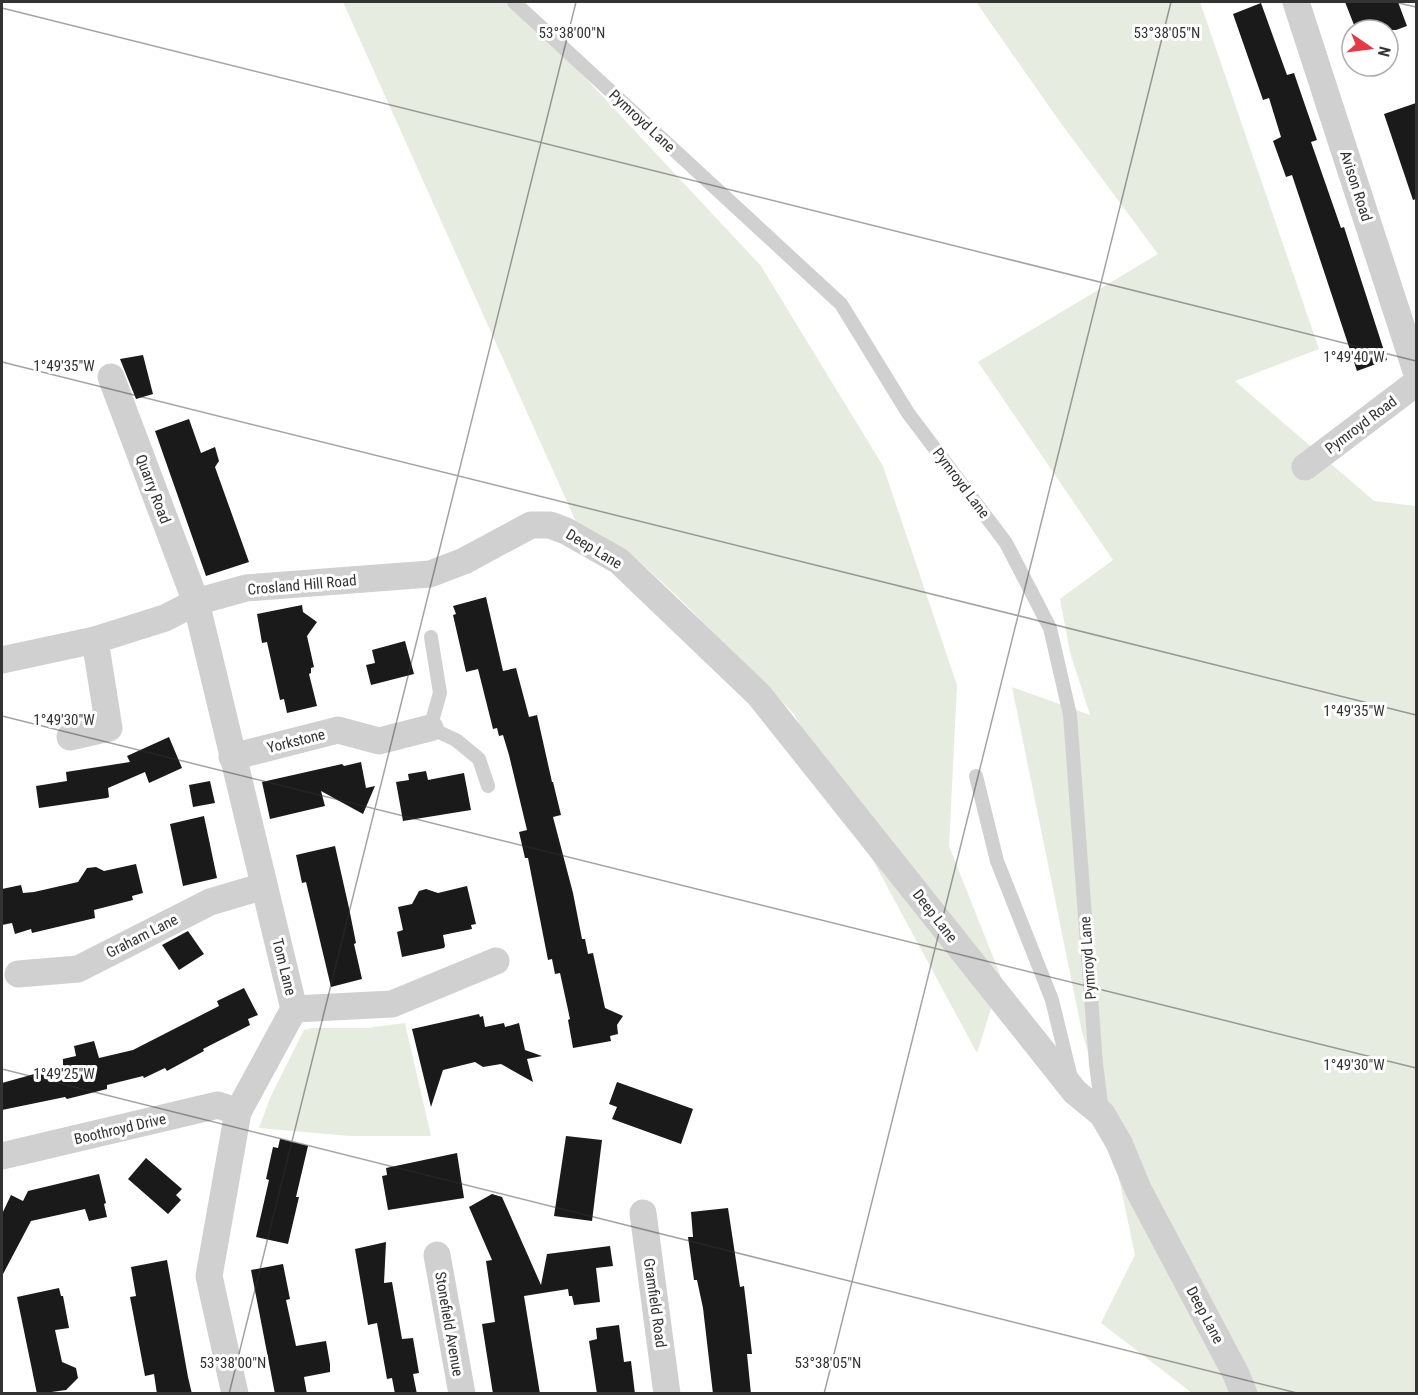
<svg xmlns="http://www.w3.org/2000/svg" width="1418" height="1395" viewBox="0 0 1418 1395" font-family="'Roboto Condensed',sans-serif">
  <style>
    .green { fill: #e6ecdf }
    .building { fill: #1a1a1a }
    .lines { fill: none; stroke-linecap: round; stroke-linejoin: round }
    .service { stroke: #d0d0d0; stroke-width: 14 }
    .minor { stroke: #d0d0d0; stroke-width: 27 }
    .ticks { fill: none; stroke: #333; stroke-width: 1.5; stroke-opacity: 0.45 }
    .labels { text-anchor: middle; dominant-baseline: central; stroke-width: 6; stroke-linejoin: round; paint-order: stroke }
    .street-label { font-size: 15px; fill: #333; stroke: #fff }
    .ticks-label { font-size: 15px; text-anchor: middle; fill: #333; stroke: #fff; stroke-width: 6; stroke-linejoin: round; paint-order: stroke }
  </style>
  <rect width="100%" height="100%" fill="#fff"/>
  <g class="green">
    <polygon points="343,2 517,2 522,10 761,266 883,466 957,685 949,846 1001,977 977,1053 794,714 678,597 630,553 577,524"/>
    <polygon points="976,2 1200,2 1319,349 1235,381 1374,501 1416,506 1416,1393 1192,1393 1101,1323 1135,1255 1102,1098 1082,1032 1012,687 1090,715 1070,652 1060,599 1113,560 978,362 1158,254 1060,122"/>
    <polygon points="405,1023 431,1136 350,1136 259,1128 270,1098 304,1030 313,1028 366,1028"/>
  </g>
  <g class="building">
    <polygon points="1345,2 1398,2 1407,26 1396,30 1356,30"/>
    <polygon points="1261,3 1287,75 1294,73 1317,140 1311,142 1341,228 1344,227 1387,360 1357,371 1292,175 1286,177 1273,141 1281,137 1269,98 1263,100 1233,14"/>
    <polygon points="1416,103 1416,199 1413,200 1384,114"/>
    <polygon points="143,355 153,394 136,399 120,359"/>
    <polygon points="189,419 201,453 215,447 219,461 215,467 249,562 206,576 155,431"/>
    <polygon points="486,597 503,671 516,668 529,717 537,715 552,782 553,782 561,815 553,817 573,893 582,939 585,939 588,954 593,953 605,1008 623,1016 617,1025 618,1034 610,1036 611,1041 573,1048 568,1020 570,1019 560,973 555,974 552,959 548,960 528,858 525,858 519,832 527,830 509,755 503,735 499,736 497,728 493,729 478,669 466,672 453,615 456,614 453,606"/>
    <polygon points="302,605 303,612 317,622 307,636 314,667 311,668 311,673 309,674 317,706 287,713 284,699 280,700 267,642 262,643 257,614"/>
    <polygon points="405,641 414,674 371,685 366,665 375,663 372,650"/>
    <polygon points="169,737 182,768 149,783 145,772 108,788 109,797 107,798 39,808 36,786 67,781 66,772 130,762 127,756"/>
    <polygon points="361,762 366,788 375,786 363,814 321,791 325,806 270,819 262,782 342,764 344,766"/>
    <polygon points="426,771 428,780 464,773 471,810 403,821 396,782 409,780 408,774"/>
    <polygon points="210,781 215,803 193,807 189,785"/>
    <polygon points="204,816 217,878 183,886 170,824"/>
    <polygon points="335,846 349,908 356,943 354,944 362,979 331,987 306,882 302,883 296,855"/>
    <polygon points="136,864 143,893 132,896 133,900 94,910 95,918 32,933 31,929 15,934 12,923 2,925 2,889 21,885 23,893 34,892 78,882 87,868 96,867 104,871"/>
    <polygon points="467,886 476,924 471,925 472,929 443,935 445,946 444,948 402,957 397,932 403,930 398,907 412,904 419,891 426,889 438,893"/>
    <polygon points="188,931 204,954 179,970 162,945"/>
    <polygon points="244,988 258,1015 248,1019 250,1025 203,1049 204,1051 167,1071 165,1068 144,1078 143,1076 107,1085 107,1089 67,1099 65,1097 2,1110 2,1083 63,1066 63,1059 76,1056 74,1046 94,1041 99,1058 133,1050 219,1006 217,1001"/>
    <polygon points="479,1014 480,1017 483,1016 485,1027 504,1023 505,1027 519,1023 525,1050 542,1056 527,1059 533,1082 501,1064 483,1067 475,1062 443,1070 431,1107 412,1029"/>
    <polygon points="617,1082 693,1109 681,1144 612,1119 617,1107 609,1104"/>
    <polygon points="566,1136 602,1140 592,1221 554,1216"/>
    <polygon points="280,1139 308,1146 296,1197 299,1197 288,1244 256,1237 269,1180 266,1179 273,1147 278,1148"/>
    <polygon points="457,1153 464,1198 388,1210 382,1176 387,1175 386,1168"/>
    <polygon points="146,1158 182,1189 176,1195 181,1200 168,1214 128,1179"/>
    <polygon points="99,1174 106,1203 104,1204 107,1217 89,1221 85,1209 31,1221 2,1276 2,1214 11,1195 23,1201 28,1191"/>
    <polygon points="492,1194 502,1197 541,1285 547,1254 610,1246 613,1266 596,1268 600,1302 574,1305 572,1296 569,1296 568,1289 524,1296 540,1394 493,1394 482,1324 495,1322 486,1261 492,1260 469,1207"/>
    <polygon points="728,1208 740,1287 744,1286 748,1319 752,1354 747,1354 751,1394 713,1394 703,1308 697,1280 694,1280 688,1237 693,1237 691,1212"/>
    <polygon points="386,1242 384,1283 392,1282 402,1339 413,1338 419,1373 413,1374 417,1394 395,1394 392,1378 387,1379 377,1323 368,1325 355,1249"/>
    <polygon points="167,1260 188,1377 192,1394 157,1394 154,1374 145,1376 130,1297 136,1296 131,1267"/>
    <polygon points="283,1264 290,1299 286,1300 296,1346 326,1341 330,1364 330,1372 304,1377 307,1394 275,1394 251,1270"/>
    <polygon points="59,1288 61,1296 63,1296 69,1328 55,1330 62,1362 76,1368 78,1378 66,1390 37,1394 17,1297"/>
    <polygon points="619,1325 624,1362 631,1361 635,1394 597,1394 589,1341 597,1339 596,1328"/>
  </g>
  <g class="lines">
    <g class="service">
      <polyline points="514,2 841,304 908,413 1006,543 1050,628 1070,715 1096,1064 1102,1112"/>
      <polyline points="431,637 440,693 430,728 456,740 479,759 488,786"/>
      <polyline points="976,776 997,861 1052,1000 1071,1078"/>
    </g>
    <g class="minor">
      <polyline points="1296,2 1416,371"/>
      <polyline points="111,377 196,602 294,1009 238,1112 209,1276 235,1394"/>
      <polyline points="1305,467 1416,383"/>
      <polyline points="2,660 95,640 165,618 196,602 246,588 430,574 464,561 531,525 550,525 566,531 619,561 759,695 1075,1092 1102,1114 1119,1143 1138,1189 1236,1374 1244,1394"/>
      <polyline points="70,737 109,728 95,640"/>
      <polyline points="232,757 338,730 379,741 430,728"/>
      <polyline points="18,974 78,969 210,902 264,886"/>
      <polyline points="294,1009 392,1004 496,961"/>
      <polyline points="2,1156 218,1105 238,1112"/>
      <polyline points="643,1213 667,1394"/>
      <polyline points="437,1255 462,1394"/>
    </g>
  </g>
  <path class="ticks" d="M1394 2 1416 7M2 8 1416 361M2 362 1416 715M2 716 1416 1068M2 1069 1301 1394M229 1394 576 2M824 1394 1171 2"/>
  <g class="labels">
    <g class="street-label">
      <text transform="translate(642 121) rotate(43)">Pymroyd Lane</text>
      <text transform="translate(1356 186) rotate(72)">Avison Road</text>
      <text transform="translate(1361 425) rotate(-37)">Pymroyd Road</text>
      <text transform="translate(961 483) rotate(53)">Pymroyd Lane</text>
      <text transform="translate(153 489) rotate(69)">Quarry Road</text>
      <text transform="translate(594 549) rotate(31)">Deep Lane</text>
      <text transform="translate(302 585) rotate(-5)">Crosland Hill Road</text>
      <text transform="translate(296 741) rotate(-14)">Yorkstone</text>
      <text transform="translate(935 916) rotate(52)">Deep Lane</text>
      <text transform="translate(142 936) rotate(-27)">Graham Lane</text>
      <text transform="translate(1088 958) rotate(-94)">Pymroyd Lane</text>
      <text transform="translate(284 967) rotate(76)">Tom Lane</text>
      <text transform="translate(120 1129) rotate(-13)">Boothroyd Drive</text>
      <text transform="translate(655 1303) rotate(82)">Gramfield Road</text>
      <text transform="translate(1205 1315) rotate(62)">Deep Lane</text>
      <text transform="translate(449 1324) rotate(80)">Stonefield Avenue</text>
    </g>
  </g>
  <g class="ticks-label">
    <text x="572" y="38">53°38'00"N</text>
    <text x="1167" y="38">53°38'05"N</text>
    <text x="1354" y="362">1°49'40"W</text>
    <text x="64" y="371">1°49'35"W</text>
    <text x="1354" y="716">1°49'35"W</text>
    <text x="64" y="725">1°49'30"W</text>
    <text x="1354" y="1070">1°49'30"W</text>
    <text x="64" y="1079">1°49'25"W</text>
    <text x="233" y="1368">53°38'00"N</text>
    <text x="828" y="1368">53°38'05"N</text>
  </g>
  <rect width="1418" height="1395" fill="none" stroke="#333333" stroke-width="6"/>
  <g transform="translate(1370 48) rotate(104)"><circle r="28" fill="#ffffff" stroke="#adadad" stroke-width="1.5"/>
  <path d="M0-4.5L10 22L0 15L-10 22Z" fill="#e63946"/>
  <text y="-9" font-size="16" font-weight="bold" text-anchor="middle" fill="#333333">N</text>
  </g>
</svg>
